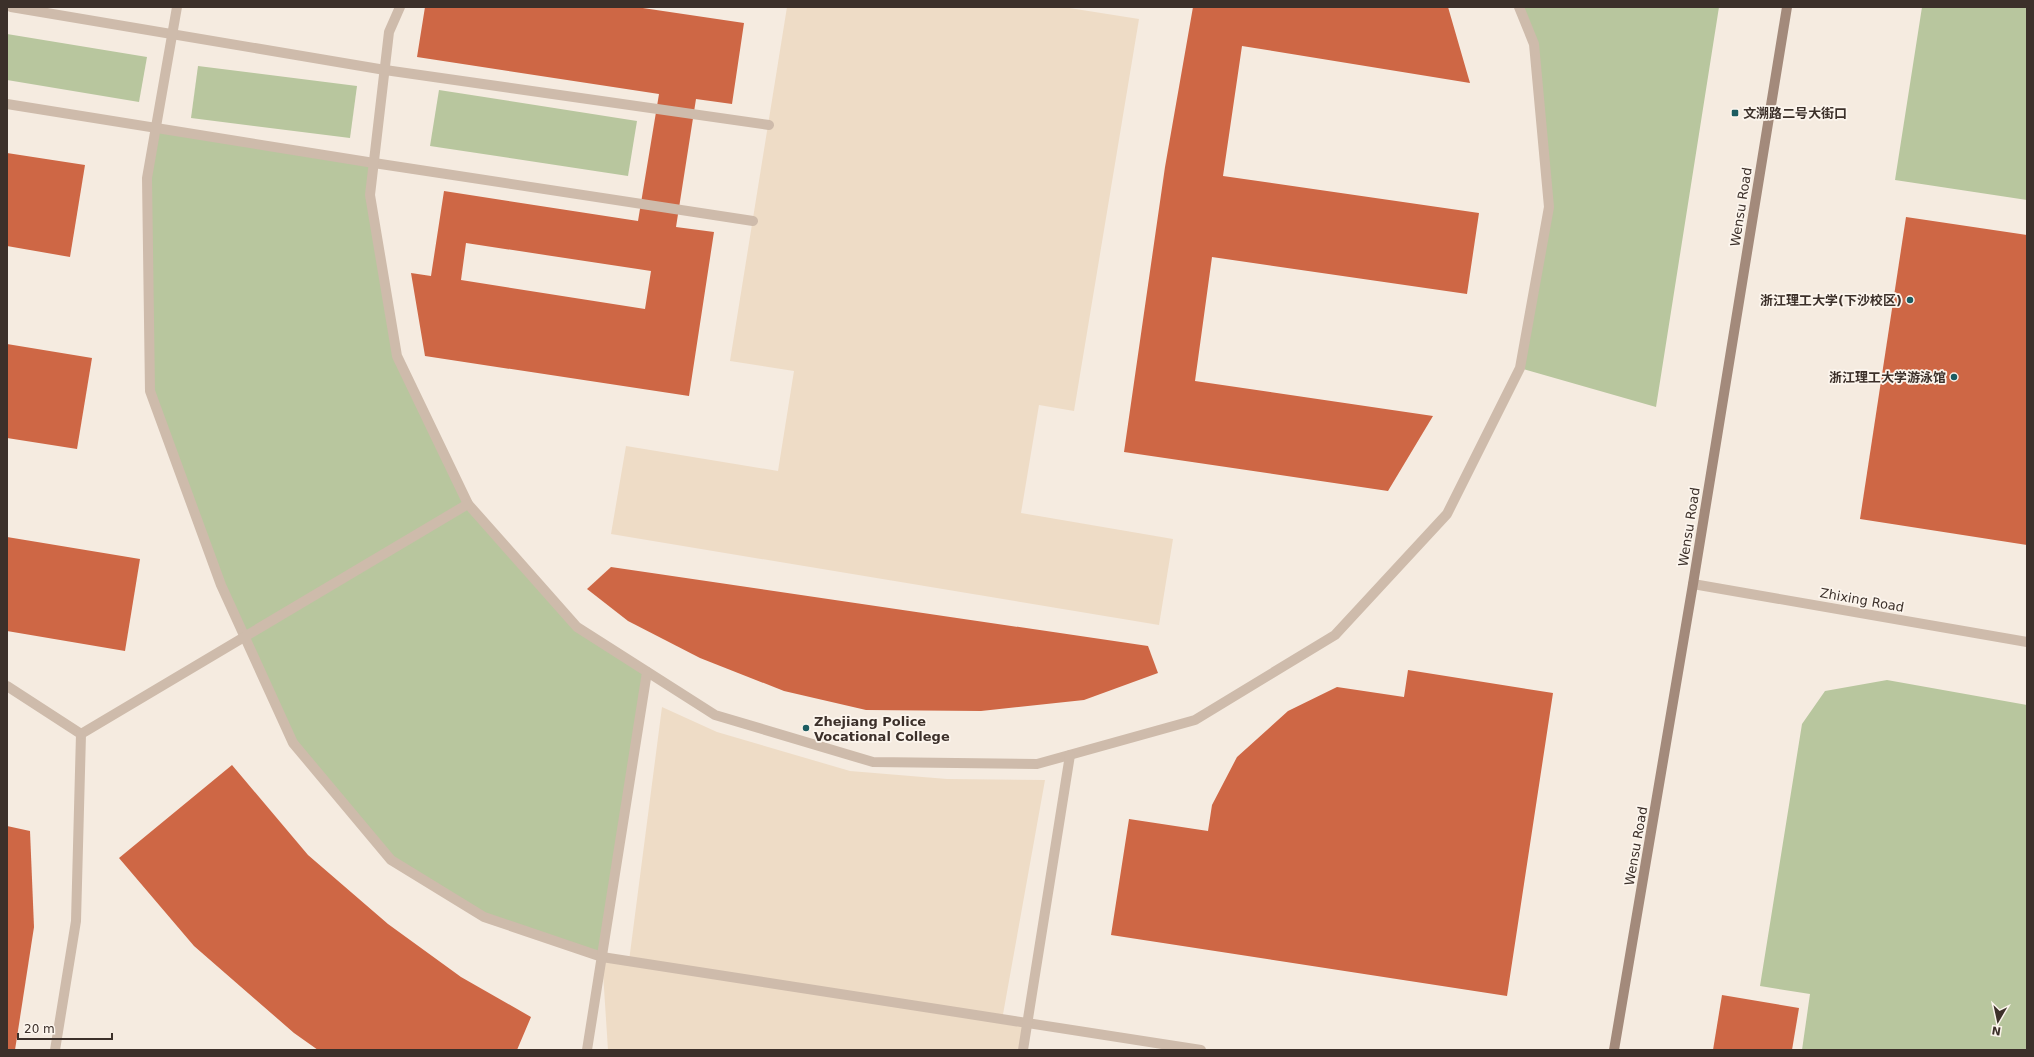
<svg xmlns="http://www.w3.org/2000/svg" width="2034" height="1057" viewBox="0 0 2034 1057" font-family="'DejaVu Sans','Noto Sans SC',sans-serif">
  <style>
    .green { fill: #b8c69e }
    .plaza { fill: #eedcc6 }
    .building { fill: #ce6745; fill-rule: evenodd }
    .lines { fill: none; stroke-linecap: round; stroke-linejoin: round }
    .lane { stroke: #cebbab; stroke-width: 10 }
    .street { stroke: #cebbab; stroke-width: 10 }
    .secondary { stroke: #a38a7b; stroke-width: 10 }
    .poi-dot { fill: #1c5c61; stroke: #fcf5ed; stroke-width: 1.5 }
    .labels { text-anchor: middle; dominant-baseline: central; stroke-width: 3.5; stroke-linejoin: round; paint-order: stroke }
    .poi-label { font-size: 13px; font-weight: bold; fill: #3c302a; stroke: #fcf5ed; text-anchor: start }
    .street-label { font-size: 13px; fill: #3c302a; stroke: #fcf5ed }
  </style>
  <rect width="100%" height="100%" fill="#f5ebe0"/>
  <g class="green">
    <polygon points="1519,7 1719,7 1656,407 1520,368 1549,207 1534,44"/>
    <polygon points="1922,7 2027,7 2027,200 1895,180"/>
    <polygon points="7,34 147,57 139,102 7,80"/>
    <polygon points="198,66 357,86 350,138 191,118"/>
    <polygon points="439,90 637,121 628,176 430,146"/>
    <polygon points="156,128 374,163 370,195 397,356 468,504 577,627 647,672 602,957 485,917 391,860 293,743 221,585 150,391 147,178"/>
    <polygon points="1887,680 2027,705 2027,1050 1802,1050 1810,994 1760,986 1802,724 1825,691"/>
  </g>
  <g class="plaza">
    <polygon points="787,7 1063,7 1139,19 1074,411 1039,405 1021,513 1173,539 1159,625 611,534 626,446 778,471 794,371 730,361"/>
    <polygon points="662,707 717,732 850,771 947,779 1045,780 1002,1020 1027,1024 1018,1050 608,1050 602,957 629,961"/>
  </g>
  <g class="building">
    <path d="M425 7H636L744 23 732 104 696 99 676 227 714 232 689 396 425 356 411 273 431 276 444 191 638 221 659 94 417 57ZM466 243 651 271 645 309 461 280Z"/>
    <polygon points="1193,7 1448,7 1470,83 1242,46 1223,176 1479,213 1467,294 1212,257 1195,381 1433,416 1388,491 1124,452 1165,167"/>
    <polygon points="7,153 85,165 70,257 7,246"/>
    <polygon points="1906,217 2027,235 2027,545 1860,519"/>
    <polygon points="7,344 92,358 77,449 7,438"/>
    <polygon points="7,537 140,559 125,651 7,631"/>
    <polygon points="611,567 1148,646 1158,673 1084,700 981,711 866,710 784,691 700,658 628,621 587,589"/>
    <polygon points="1408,670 1553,693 1507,996 1111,935 1129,819 1208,831 1212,805 1237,757 1288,711 1337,687 1404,697"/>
    <polygon points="232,765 308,855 388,924 461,977 531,1017 517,1050 318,1050 294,1033 194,946 119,858"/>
    <polygon points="7,826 30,831 34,927 15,1050 7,1050"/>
    <polygon points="1722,995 1799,1008 1792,1050 1713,1050"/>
  </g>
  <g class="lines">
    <g class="lane">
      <polyline points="11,7 385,70 769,125"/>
      <polyline points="7,104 374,163 753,221"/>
      <polyline points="1693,584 2027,642"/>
    </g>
    <g class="street">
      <polyline points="177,7 147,178 150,391 221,585 293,743 391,860 484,917 602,957 1201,1050"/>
      <polyline points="400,7 389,32 370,195 397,356 468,504 577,627 715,715 873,762 1037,764 1195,720 1335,635 1447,514 1520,368 1549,207 1534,44 1519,7"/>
      <polyline points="7,686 81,734 76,921 55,1050"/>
      <polyline points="81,734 468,504"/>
      <polyline points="587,1050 647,672"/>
      <polyline points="1023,1050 1070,755"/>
    </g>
    <polyline class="secondary" points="1614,1050 1693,584 1787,7"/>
  </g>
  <g class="poi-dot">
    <rect x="1731" y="109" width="8" height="8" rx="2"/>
    <circle cx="1910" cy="300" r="4"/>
    <circle cx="1954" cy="377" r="4"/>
    <circle cx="806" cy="728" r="4"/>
  </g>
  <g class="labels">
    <g class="poi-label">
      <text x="1743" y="113">文溯路二号大街口</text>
      <text x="1902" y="300" text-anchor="end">浙江理工大学(下沙校区)</text>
      <text x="1946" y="377" text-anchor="end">浙江理工大学游泳馆</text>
      <text x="814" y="721">Zhejiang Police<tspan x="814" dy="15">Vocational College</tspan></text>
    </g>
    <g class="street-label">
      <text transform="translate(1741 207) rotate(-81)">Wensu Road</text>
      <text transform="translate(1689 527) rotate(-81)">Wensu Road</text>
      <text transform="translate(1862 600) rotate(10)">Zhixing Road</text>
      <text transform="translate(1636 846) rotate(-80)">Wensu Road</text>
    </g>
  </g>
  <rect width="2034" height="1057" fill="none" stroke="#3c302a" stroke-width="16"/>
  <g transform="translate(1998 1021) rotate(189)" stroke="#fcf5ed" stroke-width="3" paint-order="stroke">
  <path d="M0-3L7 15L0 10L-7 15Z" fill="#3c302a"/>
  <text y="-6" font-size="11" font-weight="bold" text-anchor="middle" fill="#3c302a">N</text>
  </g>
  <path d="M18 1033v6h94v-6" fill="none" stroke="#3c302a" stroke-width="2"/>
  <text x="24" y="1033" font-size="12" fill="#3c302a" stroke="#fcf5ed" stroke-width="3" paint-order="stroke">20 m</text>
</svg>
